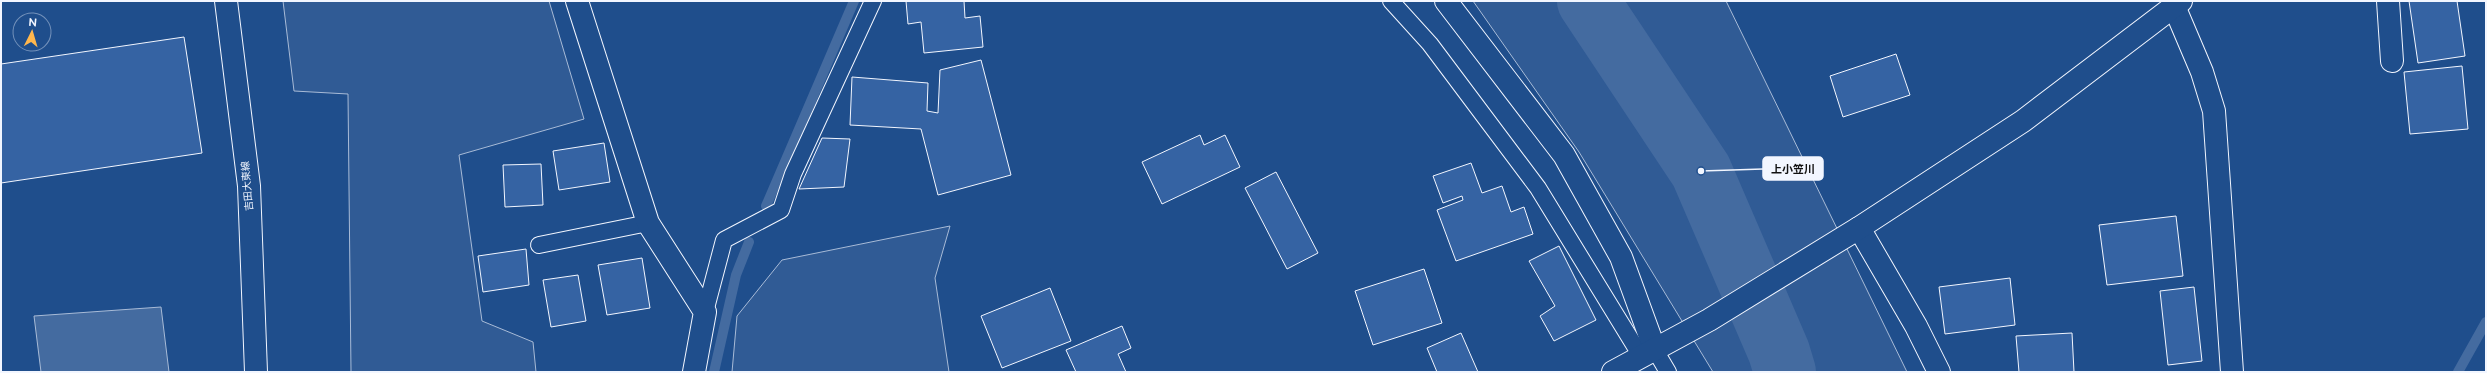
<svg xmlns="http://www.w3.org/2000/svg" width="2487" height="373" viewBox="0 0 2487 373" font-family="Raleway,'Noto Sans JP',sans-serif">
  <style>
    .built { fill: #305b95; stroke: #a8bbd7 }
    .water { fill: #446ba0; stroke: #a8bbd7 }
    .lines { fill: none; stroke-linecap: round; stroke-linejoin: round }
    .stream { stroke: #446ba0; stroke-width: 10 }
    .river { stroke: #446ba0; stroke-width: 62 }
    .building { fill: #3563a3; stroke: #f2f6ff }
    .service-casing { stroke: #f2f6ff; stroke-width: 18 }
    .minor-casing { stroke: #f2f6ff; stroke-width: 24 }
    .tertiary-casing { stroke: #f2f6ff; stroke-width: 24 }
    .primary-casing { stroke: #f2f6ff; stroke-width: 24 }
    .service { stroke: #1f4e8c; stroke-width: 16 }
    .minor { stroke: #1f4e8c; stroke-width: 22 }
    .tertiary { stroke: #1f4e8c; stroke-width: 22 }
    .primary { stroke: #1f4e8c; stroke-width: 22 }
    .labels { text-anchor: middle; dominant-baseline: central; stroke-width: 3; stroke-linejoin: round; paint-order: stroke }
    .street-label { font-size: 10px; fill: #f2f6ff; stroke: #1f4e8c }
    .leader { fill: none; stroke: #f2f6ff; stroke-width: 1.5 }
    .callout-dot { fill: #f2f6ff; stroke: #1f4e8c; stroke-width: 1.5 }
    .callout { fill: #f2f6ff; stroke: #f2f6ff; stroke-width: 1.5 }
    .callout-label { font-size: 11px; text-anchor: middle; font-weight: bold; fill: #111 }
  </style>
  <rect width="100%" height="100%" fill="#1f4e8c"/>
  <g class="built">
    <polygon points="283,1 549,1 584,119 459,155 482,321 533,342 536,372 351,372 348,94 294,91"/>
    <polygon points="1473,1 1726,1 1907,372 1713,372 1579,152"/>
    <polygon points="950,226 935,278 949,372 732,372 737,316 782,260"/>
  </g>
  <polygon class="water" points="161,307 169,372 41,372 34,316"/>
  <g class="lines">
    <g class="stream">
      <polyline points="766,206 854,1"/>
      <polyline points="714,372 736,275 749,242"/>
      <polyline points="2458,372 2486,322"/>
    </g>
    <polyline class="river" points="1588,1 1701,171 1779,352 1785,372"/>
  </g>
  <g class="building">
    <polygon points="906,1 964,1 965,18 980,16 983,47 924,53 921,22 908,24"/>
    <polygon points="2409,1 2457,1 2465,56 2418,63"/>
    <polygon points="184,37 202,153 1,183 1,64"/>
    <polygon points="1896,54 1910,95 1843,117 1830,76"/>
    <polygon points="981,60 1011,175 938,195 921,129 850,125 852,77 928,83 927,111 938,113 940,70"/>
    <polygon points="2462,66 2468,129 2410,134 2404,72"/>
    <polygon points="1200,135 1204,145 1225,135 1240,167 1162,204 1142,162"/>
    <polygon points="822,138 850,139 844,187 799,189"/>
    <polygon points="604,143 610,182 559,190 553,151"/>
    <polygon points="1471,163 1482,193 1502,186 1511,212 1524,207 1533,234 1456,261 1437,210 1463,200 1462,196 1443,203 1433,176"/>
    <polygon points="541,164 543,205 505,207 503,165"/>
    <polygon points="1276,172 1318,253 1287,269 1245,188"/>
    <polygon points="2176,216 2183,276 2107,285 2099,225"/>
    <polygon points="1559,246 1596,320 1554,341 1540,316 1555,306 1529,261"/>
    <polygon points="526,249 529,285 483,292 478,256"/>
    <polygon points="642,258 650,308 607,315 598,265"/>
    <polygon points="1424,269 1442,323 1373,345 1355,291"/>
    <polygon points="578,275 586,321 551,327 543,280"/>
    <polygon points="2010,278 2015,325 1945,334 1939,287"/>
    <polygon points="2194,287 2202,361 2168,365 2160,291"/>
    <polygon points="1050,288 1071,341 1002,368 981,316"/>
    <polygon points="1122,326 1131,348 1118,354 1126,372 1076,372 1066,350"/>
    <polygon points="1461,333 1478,372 1437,372 1427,348"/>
    <polygon points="2072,333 2074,372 2019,372 2016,336"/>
  </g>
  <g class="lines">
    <defs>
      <g id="service">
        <polyline points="1391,1 1430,44 1538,188 1641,356"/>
        <polyline points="539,245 648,223"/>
        <polyline points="705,312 724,240 781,210 793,174 873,1"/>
        <polyline points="1655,350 1668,372"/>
      </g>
      <g id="minor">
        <polyline points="577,1 648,223 705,312 694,372"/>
        <polyline points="1446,1 1564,155 1621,257 1655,350"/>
        <polyline points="2388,1 2392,61"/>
        <polyline points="2174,6 2202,72 2214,111 2232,372"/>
        <polyline points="1859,228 1916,326 1939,372"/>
      </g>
      <polyline id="tertiary" points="1613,372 1709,320 1859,228 2023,121 2181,1"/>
      <polyline id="primary" points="226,1 249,186 256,372"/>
    </defs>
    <use href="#service" class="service-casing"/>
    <use href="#minor" class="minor-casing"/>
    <use href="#tertiary" class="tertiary-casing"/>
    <use href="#primary" class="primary-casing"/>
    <use href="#service" class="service"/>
    <use href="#minor" class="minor"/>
    <use href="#tertiary" class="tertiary"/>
    <use href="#primary" class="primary"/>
  </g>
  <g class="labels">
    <g class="street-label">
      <text transform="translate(247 186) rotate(-95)">吉田大東線</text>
    </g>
  </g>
  <path class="leader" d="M1701 171L1763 169"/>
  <circle class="callout-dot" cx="1701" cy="171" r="4"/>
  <rect class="callout" x="1763" y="157" width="60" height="23" rx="4"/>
  <g class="callout-label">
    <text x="1793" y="173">上小笠川</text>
  </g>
  <rect width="2487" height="373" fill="none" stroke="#f2f6ff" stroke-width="4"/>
  <g transform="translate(32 32) rotate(5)"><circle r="19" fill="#1f4e8c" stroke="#7391ba"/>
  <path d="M0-3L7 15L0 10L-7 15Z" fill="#ffb74d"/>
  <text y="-6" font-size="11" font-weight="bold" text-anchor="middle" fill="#f2f6ff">N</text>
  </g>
</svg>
